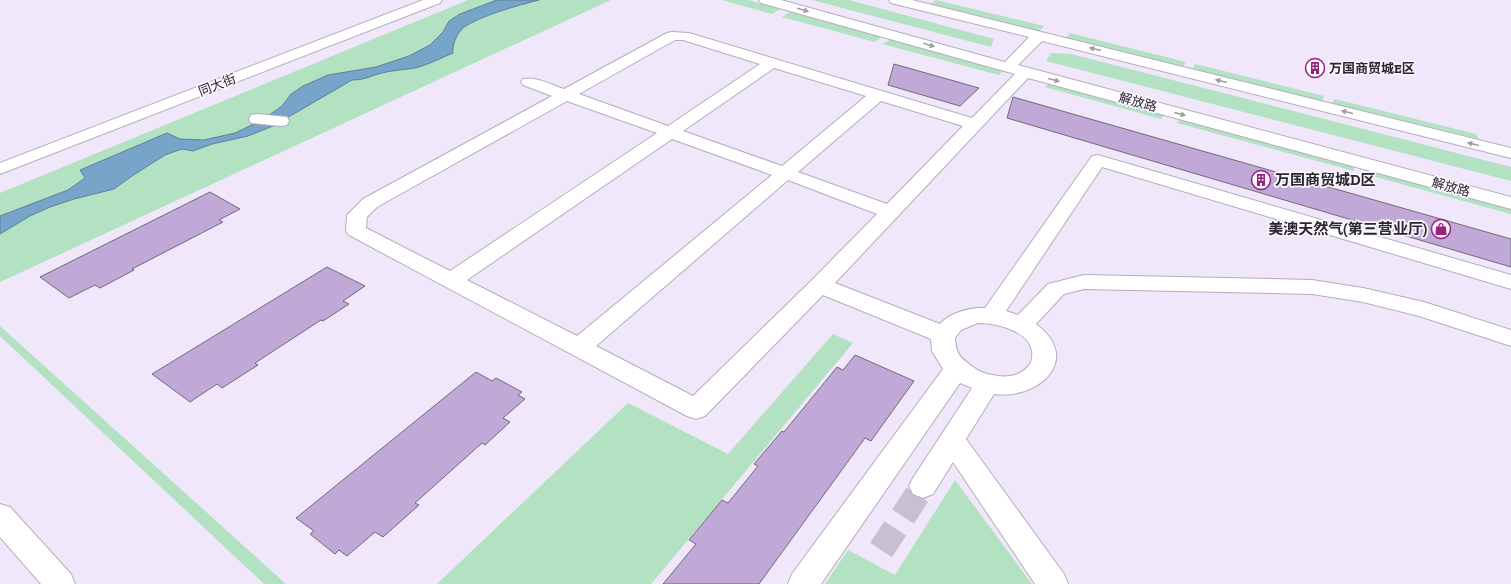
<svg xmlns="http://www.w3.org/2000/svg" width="1511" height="584" viewBox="0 0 1511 584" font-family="'Zilla Slab','Noto Sans SC',serif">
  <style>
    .green { fill: #b2e2c2 }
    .water { fill: #77a5c9; stroke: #607f9a }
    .building { fill: #c0a8d7; stroke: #726a7a }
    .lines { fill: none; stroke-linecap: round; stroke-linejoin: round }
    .minor-tunnel { stroke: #c8c0d1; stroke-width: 26; stroke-dasharray: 26 14; stroke-linecap: butt }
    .minor-casing { stroke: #b5acbf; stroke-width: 2 }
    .minor { fill: #fff; fill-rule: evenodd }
    .oneway { fill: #9f9da0 }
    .labels { text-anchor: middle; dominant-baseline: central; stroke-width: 3.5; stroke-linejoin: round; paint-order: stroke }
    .far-poi-label { font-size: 13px; font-weight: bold; fill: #29262d; stroke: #faf7fe; text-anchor: start }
    .far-street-label { font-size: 13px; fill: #29262d; stroke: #faf7fe }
    .poi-label { font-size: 15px; font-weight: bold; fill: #29262d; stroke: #faf7fe; text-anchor: start }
  </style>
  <rect width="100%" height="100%" fill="#f0e7fa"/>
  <g class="green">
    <polygon points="468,0 611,0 0,282 0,193"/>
    <polygon points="722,0 748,0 780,9 772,14"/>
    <polygon points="812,0 849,0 994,39 991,47"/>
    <polygon points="936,0 1044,26 1039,32 930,5"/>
    <polygon points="792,11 882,36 875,42 782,17"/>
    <polygon points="1070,33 1186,62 1183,67 1066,38"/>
    <polygon points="891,39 1004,69 999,75 882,44"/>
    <polygon points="1051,53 1071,54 1511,167 1511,181 1046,61"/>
    <polygon points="1195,64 1324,96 1322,101 1193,69"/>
    <polygon points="1050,82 1166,113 1161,119 1045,87"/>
    <polygon points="1335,99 1476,134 1479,139 1332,103"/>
    <polygon points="1181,117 1354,164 1354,171 1177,123"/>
    <polygon points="1370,168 1511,206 1511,214 1368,175"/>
    <polygon points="0,326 286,584 264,584 0,336"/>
    <polygon points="833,334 853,343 651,584 437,584 628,403 728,454"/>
    <polygon points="955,480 1032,584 825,584 848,550 895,575"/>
  </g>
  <path class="water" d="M497 0H539C520 5 474 17 461 30 456 36 452 46 453 53 441 58 428 65 415 68 404 70 393 70 382 73 370 76 365 80 352 80L273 126 248 136 212 144 193 151 182 149 165 155 132 176 114 189 74 199 50 207 30 216 0 234V216L68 190 85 178 80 170 167 133 180 139 204 140 235 133 262 120 282 106 291 94 303 86 328 75 376 67 409 56 430 45 443 32 449 21 460 14Z"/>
  <g class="building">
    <polygon points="894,64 979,88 960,106 888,85"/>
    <polygon points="1013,97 1511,239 1511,267 1007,118"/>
    <polygon points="210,192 240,209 219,220 223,222 132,269 134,270 100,288 95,285 69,298 40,277"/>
    <polygon points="327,267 365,286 343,301 349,304 323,321 321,320 255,363 258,365 222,388 217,384 190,402 152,374"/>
    <polygon points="855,355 914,381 871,441 865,438 759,584 663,584 696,544 689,540 722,500 728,503 758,466 754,464 782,431 784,432 837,367 843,370"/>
    <polygon points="476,372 492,381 496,378 522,392 518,395 525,399 503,418 510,422 485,445 482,443 415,503 419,505 383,537 375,532 347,556 339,550 335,554 310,534 314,531 296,518"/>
  </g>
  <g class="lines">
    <polyline class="minor-tunnel" points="881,550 923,486"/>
    <defs>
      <g id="minor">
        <polygon points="423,0 442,0 440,3 0,174 0,163"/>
        <path d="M759 0H781L1005 62 1029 37 891 3 889 0H912L1511 148V158L1042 41 1018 65 1511 197V209L1028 78 835 283 940 324C949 313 971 307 985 308L1092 156 1098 155 1511 275V289L1102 167 1006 311 1018 315 1048 284 1084 275 1312 280 1363 288 1424 302 1511 330V346L1419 316 1363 302 1312 294 1084 289 1064 294 1036 324C1083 359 1039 400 994 394L966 439 1064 574 1068 584H1035L953 462 933 494 923 498 913 494 909 486 913 478 972 388 960 383 821 584H788L792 574 943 369 932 351 931 339 823 295 705 416 696 419 687 416 349 235 346 231 347 215 363 199 552 96 523 85 521 82 523 79C536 76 552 85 564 89L667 33 672 32 689 33 972 118 1015 74 761 3ZM675 40H683L760 64 668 126 579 94ZM774 68 866 96 782 166 683 131ZM567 101 657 133 450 271 366 228 367 217 377 207ZM881 101 963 126 887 204 798 172ZM672 139 772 175 577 336 467 280ZM788 180 877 214 812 280 693 396 596 346ZM978 323C994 323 1022 329 1030 345 1040 367 1016 379 999 376 990 375 980 373 973 367 960 357 956 355 955 338L961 330Z"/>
        <polygon points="257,114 287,117 289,121 287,125 281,126 251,123 249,119 251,115"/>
        <polygon points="0,504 10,507 71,574 75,584 41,584 0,537"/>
      </g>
    </defs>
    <use href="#minor" class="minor-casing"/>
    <use href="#minor" class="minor"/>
  </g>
  <defs><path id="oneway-solid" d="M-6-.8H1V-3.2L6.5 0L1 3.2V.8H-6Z"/></defs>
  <g class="oneway">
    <use href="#oneway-solid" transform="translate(803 10) rotate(16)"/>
    <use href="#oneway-solid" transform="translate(929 45) rotate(16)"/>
    <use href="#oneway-solid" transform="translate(1095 49) rotate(-166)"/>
    <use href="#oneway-solid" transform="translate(1054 80) rotate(15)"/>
    <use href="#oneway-solid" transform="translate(1221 81) rotate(-166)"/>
    <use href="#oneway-solid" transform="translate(1347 112) rotate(-166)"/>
    <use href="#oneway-solid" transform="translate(1180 114) rotate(15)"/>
    <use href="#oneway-solid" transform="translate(1473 144) rotate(-166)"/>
  </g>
  <defs>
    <symbol id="building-ring" viewBox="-11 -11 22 22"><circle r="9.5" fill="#faf7fe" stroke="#98227e" stroke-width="1.5"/><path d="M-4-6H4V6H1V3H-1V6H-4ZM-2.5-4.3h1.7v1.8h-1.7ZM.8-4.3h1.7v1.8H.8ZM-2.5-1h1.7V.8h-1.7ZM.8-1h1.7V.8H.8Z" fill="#98227e"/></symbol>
    <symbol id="shop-ring" viewBox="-11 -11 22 22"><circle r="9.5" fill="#faf7fe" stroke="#98227e" stroke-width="1.5"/><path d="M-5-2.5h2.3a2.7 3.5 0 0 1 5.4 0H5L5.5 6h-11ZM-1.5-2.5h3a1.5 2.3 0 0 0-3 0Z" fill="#98227e"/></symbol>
  </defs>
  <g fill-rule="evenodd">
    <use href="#building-ring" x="1304" y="57" width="22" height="22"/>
    <use href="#building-ring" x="1250" y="169" width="22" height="22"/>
    <use href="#shop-ring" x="1430" y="218" width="22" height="22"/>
  </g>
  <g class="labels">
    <g class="far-poi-label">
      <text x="1329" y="68">万国商贸城E区</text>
    </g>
    <g class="far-street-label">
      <text transform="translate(217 85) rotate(-21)">同大街</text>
      <text transform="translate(1138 102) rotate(15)">解放路</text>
      <text transform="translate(1451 187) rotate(15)">解放路</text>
    </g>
    <g class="poi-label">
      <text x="1275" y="180">万国商贸城D区</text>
      <text x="1427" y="229" text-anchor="end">美澳天然气(第三营业厅)</text>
    </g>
  </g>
</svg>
